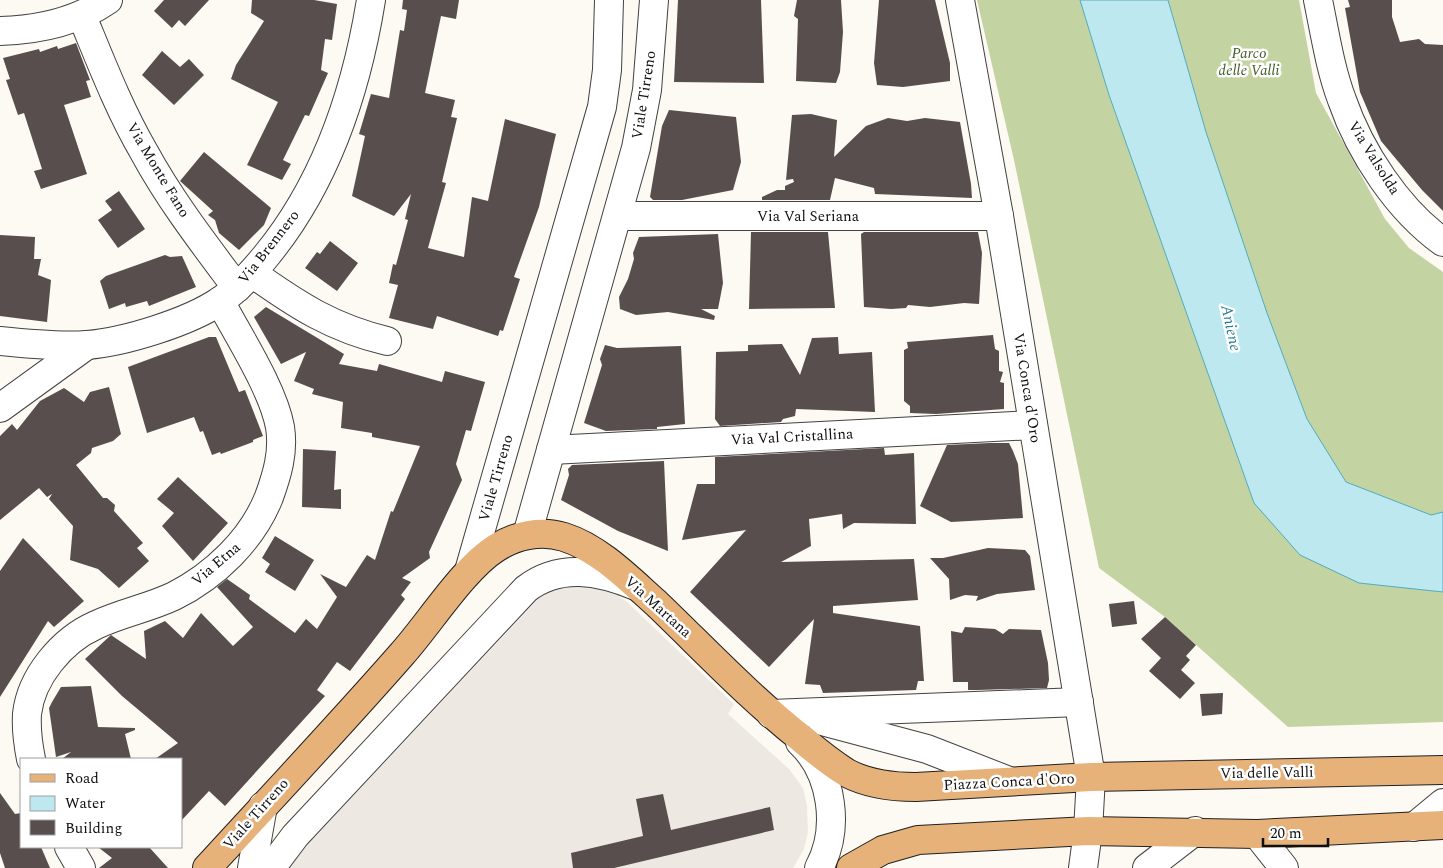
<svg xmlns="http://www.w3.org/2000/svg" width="1443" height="868" viewBox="0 0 1443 868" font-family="Spectral,serif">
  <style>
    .forest { fill: #c4d3a2 }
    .plaza { fill: #eee8e2 }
    .water { fill: #bee8ef; stroke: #4eabbc }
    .building { fill: #574e4d }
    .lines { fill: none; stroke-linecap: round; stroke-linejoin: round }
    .minor-casing { stroke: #424242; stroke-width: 30 }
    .major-casing { stroke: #202020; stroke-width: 30 }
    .minor { stroke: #fff; stroke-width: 28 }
    .major { stroke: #e7b27a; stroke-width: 28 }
    .labels { text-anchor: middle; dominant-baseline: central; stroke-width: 5; stroke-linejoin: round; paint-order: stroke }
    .park-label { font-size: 15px; font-style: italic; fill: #415f27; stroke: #fff }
    .street-label { font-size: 15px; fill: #0f0f0f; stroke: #fff }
    .water-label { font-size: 16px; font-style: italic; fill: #287d92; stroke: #fff }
  </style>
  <rect width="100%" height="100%" fill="#fdf9f3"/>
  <g class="forest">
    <polygon points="977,0 1080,0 1109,95 1254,503 1359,583 1443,592 1443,722 1288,727 1165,617 1099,568 1014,160"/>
    <polygon points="1168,0 1299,0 1316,93 1385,219 1409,248 1443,272 1443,512 1431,515 1346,482 1307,419 1267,313 1206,132"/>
  </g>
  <polygon class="plaza" points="575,583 609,590 627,602 734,704 728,714 789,769 803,788 807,806 808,832 804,849 793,868 285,868 310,835 314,838 527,611 522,604 546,589"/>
  <polygon class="water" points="1080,0 1168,0 1206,132 1267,313 1307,419 1346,482 1431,515 1443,512 1443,592 1359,583 1300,555 1254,503 1109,95"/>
  <g class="building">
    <polygon points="164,0 209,0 185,26 179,20 172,28 154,11"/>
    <polygon points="252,0 314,0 337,4 332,40 325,39 321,70 328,73 309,116 305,115 283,160 291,164 282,180 247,165 278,102 231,79 236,65 264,21 251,13"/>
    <polygon points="403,0 459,0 456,19 441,16 425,93 455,100 451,117 457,118 442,182 446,183 428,248 464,257 472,197 488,201 505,119 556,134 539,207 514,277 520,279 503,331 500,330 498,336 437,316 433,329 389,318 398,285 389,283 393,264 396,265 408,220 405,219 411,194 394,216 352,196 365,136 359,134 371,94 389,98 400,30 404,31 407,10 402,9"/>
    <polygon points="678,0 761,0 764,83 674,82"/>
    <polygon points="797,0 841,0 843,32 840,72 836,83 796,81 798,19 794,16"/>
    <polygon points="879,0 935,0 950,63 950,81 903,87 877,85 874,63"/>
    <polygon points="1348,0 1392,0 1392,17 1400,42 1419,39 1425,44 1443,45 1443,211 1422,190 1381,141 1360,92 1345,8 1350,7"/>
    <polygon points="76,43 90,80 86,81 91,97 64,105 87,174 41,189 34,171 42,169 24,113 18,115 6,80 10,79 3,58 39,49 40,52 57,46 58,49"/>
    <polygon points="162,51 180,67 189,59 204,75 174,105 142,75"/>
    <polygon points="669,110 736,117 741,162 733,190 682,200 653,200 650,197 662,126"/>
    <polygon points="811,114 837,120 834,157 866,126 888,118 907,121 925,118 960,122 971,184 972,198 875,194 874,188 835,178 830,200 762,200 762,197 777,190 785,190 785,186 794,182 793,179 786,180 792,115"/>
    <polygon points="204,152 271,208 264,225 239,250 219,233 215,220 208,215 213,211 180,181"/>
    <polygon points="119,191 145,229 118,248 98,220 112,210 105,201"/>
    <polygon points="751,232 828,232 835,308 749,309"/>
    <polygon points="864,232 978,232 982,253 979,304 964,303 930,307 908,305 906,308 891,309 864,307 861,234"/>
    <polygon points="718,234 723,283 718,309 701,309 715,316 714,320 668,312 636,315 620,309 619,297 628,279 634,259 633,253 639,237"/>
    <polygon points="0,235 35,237 34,259 41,259 38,275 51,280 47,322 0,316"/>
    <polygon points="330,241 358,263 337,291 305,268 317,252 320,254"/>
    <polygon points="165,255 170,257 182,256 196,287 149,306 147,301 126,307 125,303 109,309 100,281 106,276"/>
    <polygon points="266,307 344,354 339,364 377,371 379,364 442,382 445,371 485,382 471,431 466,430 456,464 462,480 429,552 430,558 402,578 411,582 401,595 405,599 350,671 337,662 317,690 325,696 225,806 209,791 181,821 181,759 155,759 178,743 122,696 85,659 111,635 146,659 144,631 165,621 183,638 201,613 233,646 253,627 217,587 227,579 250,595 249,599 295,633 306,619 317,629 337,597 320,574 346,587 367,555 375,560 391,511 393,512 420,446 372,437 372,433 341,428 343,402 312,394 314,389 294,381 306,352 281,364 254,317"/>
    <polygon points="993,335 995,349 999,351 999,371 1003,372 1000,382 1004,383 1004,409 936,414 910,413 910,406 904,401 904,350 908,348 907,342"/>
    <polygon points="209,337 216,337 239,392 245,390 263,436 253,440 253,442 221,454 220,452 212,455 203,431 200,432 194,417 147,433 128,367"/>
    <polygon points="838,337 839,354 872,352 875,412 796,409 795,416 783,419 781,422 720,426 715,419 716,352 748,351 748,345 782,344 800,375 812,338"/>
    <polygon points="605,345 617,348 681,346 685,424 657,427 657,429 606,431 584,423 602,365 600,359"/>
    <polygon points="109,387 121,434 113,441 92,448 91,453 76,465 103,498 107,498 115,505 114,511 143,543 137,548 149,561 119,588 98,569 70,560 73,526 49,499 52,494 47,497 39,488 0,520 0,436 12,424 17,430 40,401 64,388 84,402 90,392"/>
    <polygon points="990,443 1009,443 1013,451 1018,464 1023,518 951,522 920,506 947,445"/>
    <polygon points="884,448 885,455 914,453 916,524 854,523 843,529 842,514 809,519 811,546 781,562 914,559 918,600 833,606 833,613 920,626 924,681 918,681 916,690 823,693 820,685 805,684 814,619 769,667 690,592 746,530 682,540 697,484 715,484 715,457"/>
    <polygon points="303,449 336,451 334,490 341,489 341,509 302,507"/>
    <polygon points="664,461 668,551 618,531 561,500 569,475 568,469 572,465"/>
    <polygon points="178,477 228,523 193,561 162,526 174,513 157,499"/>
    <polygon points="275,536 314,560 295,591 265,572 270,564 262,558"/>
    <polygon points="23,538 84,601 54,627 48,621 0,697 0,571"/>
    <polygon points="988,548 1025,550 1030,556 1035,590 997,594 976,601 978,596 965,595 950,600 949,579 930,558 943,558"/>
    <polygon points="1134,601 1137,624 1112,627 1109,604"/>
    <polygon points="1165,617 1196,645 1186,656 1190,660 1181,670 1195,683 1180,699 1149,671 1161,658 1141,639"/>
    <polygon points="965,627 995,629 1003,634 1009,629 1041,630 1048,663 1049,680 1047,688 977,690 968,690 968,682 953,682 951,631 962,633"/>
    <polygon points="91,686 98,727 135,728 135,730 125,734 131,759 62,759 71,752 56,757 49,708 52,702 61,687"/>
    <polygon points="1223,693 1222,714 1202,716 1200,694"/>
    <polygon points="0,793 15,814 21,813 21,847 41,847 50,868 5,868 0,853"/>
    <polygon points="663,794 671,830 770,807 774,830 614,868 573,868 571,853 643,836 636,799"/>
    <polygon points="98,847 149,847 168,868 99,868 112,858"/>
  </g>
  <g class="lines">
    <defs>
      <g id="minor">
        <polyline points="960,0 999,216 1091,777 1088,831 1083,868"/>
        <path d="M1318 0C1325 34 1330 68 1342 100 1360 152 1398 210 1443 242"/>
        <path d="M82 16C101 62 119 109 144 152 170 200 204 244 237 288"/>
        <path d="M0 31C39 30 76 22 108 0"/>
        <polyline points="618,216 999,216"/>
        <path d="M252 273C297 305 332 328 387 341"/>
        <path d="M0 341C28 344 59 347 87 345 125 342 189 322 220 301 238 289 252 273 266 256 326 183 356 93 371 0"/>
        <polyline points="0,408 87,345"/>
        <polyline points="551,450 1033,425"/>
        <polyline points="527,535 636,148 647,90 654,0"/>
        <polyline points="469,571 602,107 607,70 609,0"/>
        <polyline points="771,714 1079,702"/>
        <polyline points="822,721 927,749 1009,781"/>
        <path d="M800 742C833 773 840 829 819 868"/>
        <path d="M31 759C28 744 26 730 27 714 31 677 62 640 96 625 121 613 149 608 174 596 214 576 252 540 269 497 277 475 284 452 280 427 273 389 239 337 220 301"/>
        <polyline points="1414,827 1443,803"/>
        <polyline points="1257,834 1284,868"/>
        <polyline points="69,847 81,868"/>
        <polyline points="252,868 263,806"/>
        <path d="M271 868 295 836 526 589C560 563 599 571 636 586"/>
        <polyline points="1147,868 1195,831"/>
      </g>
      <g id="major">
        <path d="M207 868C272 797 338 727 402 654 429 624 463 569 496 548 516 535 541 530 564 537 599 548 629 579 656 603 704 649 750 698 802 739 816 751 831 763 847 773 868 784 893 787 916 787L1091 777 1443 770"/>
        <polyline points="851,868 883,850 918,840 1088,831 1257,834 1443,825"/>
      </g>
    </defs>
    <use href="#minor" class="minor-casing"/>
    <use href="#major" class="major-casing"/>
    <use href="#minor" class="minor"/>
    <use href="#major" class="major"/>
  </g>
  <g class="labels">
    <g class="park-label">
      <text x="1249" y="53">Parco<tspan x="1249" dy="17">delle Valli</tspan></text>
    </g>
    <g class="street-label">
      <text transform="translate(644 95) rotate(-81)">Viale Tirreno</text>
      <text transform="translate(1374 158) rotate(58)">Via Valsolda</text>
      <text transform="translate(158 170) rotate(59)">Via Monte Fano</text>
      <text x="808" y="216">Via Val Seriana</text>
      <text transform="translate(269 247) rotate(-52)">Via Brennero</text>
      <text transform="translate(1027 388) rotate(81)">Via Conca d'Oro</text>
      <text transform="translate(792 437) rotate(-3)">Via Val Cristallina</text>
      <text transform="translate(496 478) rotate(-74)">Viale Tirreno</text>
      <text transform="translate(216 564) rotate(-40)">Via Etna</text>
      <text transform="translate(658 607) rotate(42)">Via Martana</text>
      <text transform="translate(1267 773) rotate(-1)">Via delle Valli</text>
      <text transform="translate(1009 782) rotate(-3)">Piazza Conca d'Oro</text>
      <text transform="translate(256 814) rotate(-48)">Viale Tirreno</text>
    </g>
    <g class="water-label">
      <text transform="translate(1231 328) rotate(78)">Aniene</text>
    </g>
  </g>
  <rect x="20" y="758" width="162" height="90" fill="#ffffff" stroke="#9f9f9f"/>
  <rect x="30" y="774" width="25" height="8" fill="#e7b27a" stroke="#9f9f9f"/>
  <text x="65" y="783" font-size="15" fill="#0f0f0f">Road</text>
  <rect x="30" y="796" width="25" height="15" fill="#bee8ef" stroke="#9f9f9f"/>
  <text x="65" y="808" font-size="15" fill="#0f0f0f">Water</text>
  <rect x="30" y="820" width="25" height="15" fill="#574e4d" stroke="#9f9f9f"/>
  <text x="65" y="833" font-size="15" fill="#0f0f0f">Building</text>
  <path d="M1263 838v8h65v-8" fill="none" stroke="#0f0f0f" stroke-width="2.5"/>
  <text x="1270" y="838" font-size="15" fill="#0f0f0f" stroke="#ffffff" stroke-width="4" paint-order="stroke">20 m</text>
</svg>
